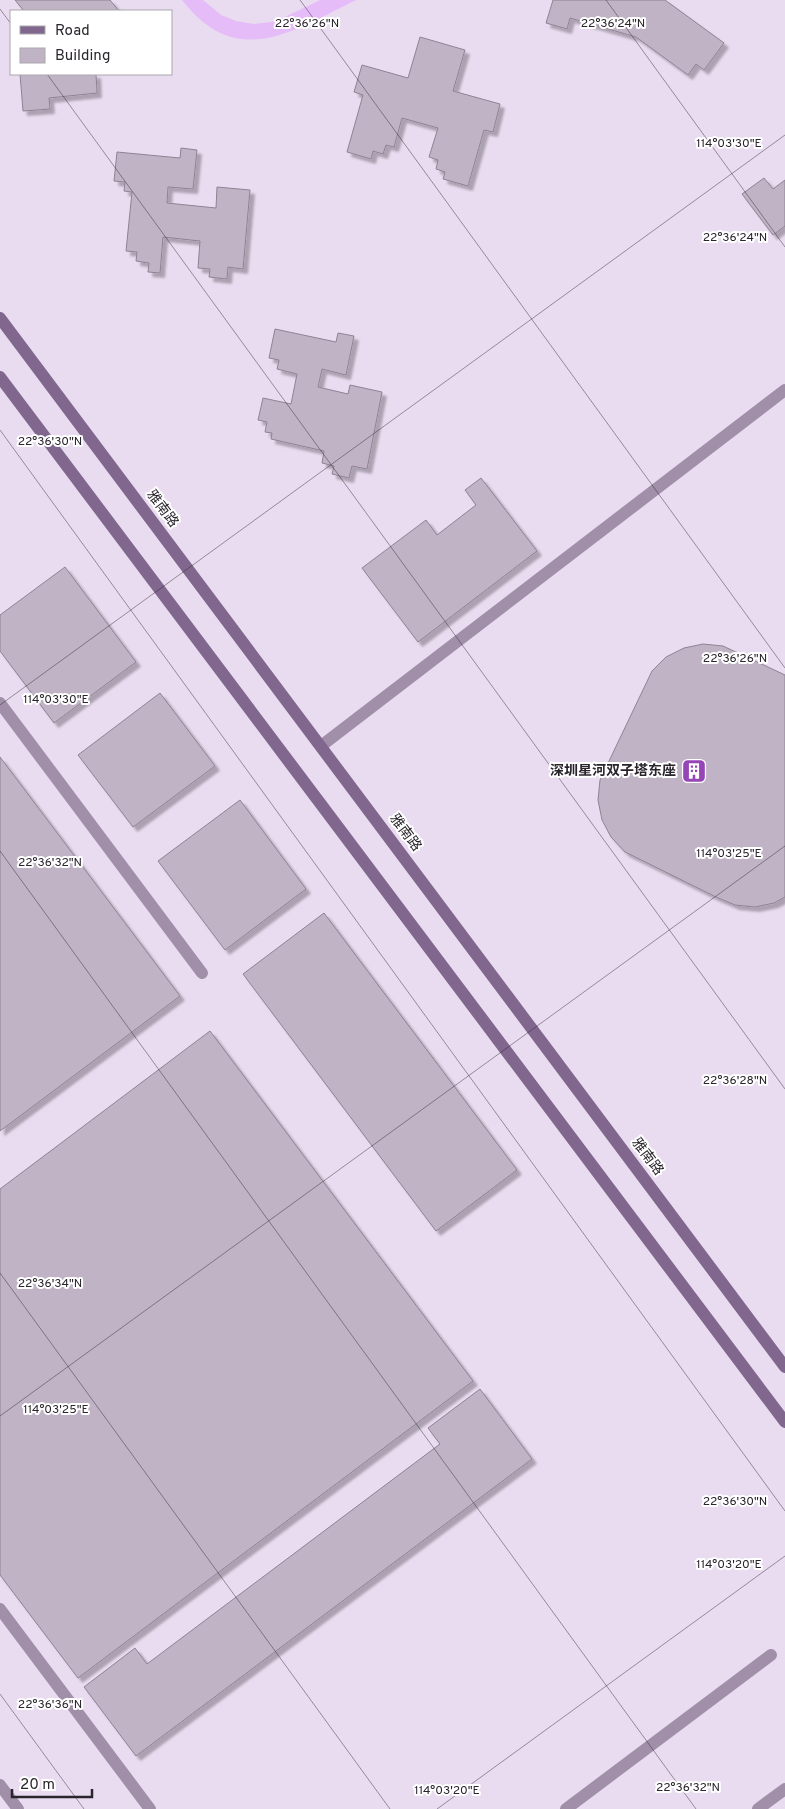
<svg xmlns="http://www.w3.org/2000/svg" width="785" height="1809" viewBox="0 0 785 1809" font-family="Overpass,'Noto Sans SC',sans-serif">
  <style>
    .green { fill: #e5bcf8 }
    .building { fill: #c0b3c6; stroke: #8f8294; filter: url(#shadow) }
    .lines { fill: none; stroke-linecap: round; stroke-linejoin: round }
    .lane { stroke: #a18fa9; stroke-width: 12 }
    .street { stroke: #a18fa9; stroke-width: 12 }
    .secondary { stroke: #81678d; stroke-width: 12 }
    .ticks { fill: none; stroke: #2a252c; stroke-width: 1; stroke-opacity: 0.45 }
    .labels { text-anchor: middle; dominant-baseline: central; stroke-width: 4; stroke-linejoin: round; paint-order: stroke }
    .street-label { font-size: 14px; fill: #2a252c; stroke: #fff }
    .poi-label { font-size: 14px; font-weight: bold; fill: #2a252c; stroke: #fff; text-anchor: end }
    .ticks-label { font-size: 12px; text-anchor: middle; fill: #2a252c; stroke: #fff; stroke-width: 4; stroke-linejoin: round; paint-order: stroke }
  </style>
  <defs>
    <filter id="shadow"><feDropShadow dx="4.5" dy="4.5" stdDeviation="1" flood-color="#0004"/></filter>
  </defs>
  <rect width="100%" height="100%" fill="#e9dcf0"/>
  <path class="green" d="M182 0H203L221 15 236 21 254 24 271 22 287 16 320 0H356C293 31 237 71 182 0Z"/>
  <g class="building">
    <polygon points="15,0 110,0 119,11 24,11"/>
    <polygon points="553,0 665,0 724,43 704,70 696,64 688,75 636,37 570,18 567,29 546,23"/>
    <polygon points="420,37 465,50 453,91 500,104 493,132 484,130 468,186 443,179 445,172 436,169 438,160 429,157 438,128 402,118 394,147 386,145 383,154 373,151 371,159 347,152 363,95 354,92 362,65 408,78"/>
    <polygon points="20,74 96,74 97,93 49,98 50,109 23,111"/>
    <polygon points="181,148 197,150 193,189 168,187 167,203 216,208 217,187 250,190 243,269 228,267 227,279 209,277 210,269 198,268 200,241 163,237 160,273 148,272 149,263 136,261 137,252 126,251 132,192 124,191 125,182 114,181 117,152 180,158"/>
    <polygon points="764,178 773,189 785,180 785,226 773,235 742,194"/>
    <polygon points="275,329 336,342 338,333 354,336 346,375 322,369 318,387 348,394 350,385 382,392 367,469 352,466 349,478 332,474 334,466 322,463 324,451 271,439 272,433 265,432 267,422 258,420 263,398 291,404 297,374 277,369 279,360 269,358"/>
    <polygon points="481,478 537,551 418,642 362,568 426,520 437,535 476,505 465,490"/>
    <polygon points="65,567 136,662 54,723 0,651 0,615"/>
    <polygon points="703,644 723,646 785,675 785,897 774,903 755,907 735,905 716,897 625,852 611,837 602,820 598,800 600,780 652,671 666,657 684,648"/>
    <polygon points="160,693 215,766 133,827 78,755"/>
    <polygon points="0,757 180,996 0,1131"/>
    <polygon points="240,800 306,889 225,950 158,861"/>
    <polygon points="324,913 517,1170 436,1231 243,974"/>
    <polygon points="210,1031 473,1381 78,1678 0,1575 0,1189"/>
    <polygon points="480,1389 532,1459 136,1756 84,1687 135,1648 147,1664 440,1444 428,1428"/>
  </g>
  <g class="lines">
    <g class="lane">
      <polyline points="0,703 202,973"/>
      <polyline points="0,1609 150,1809"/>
      <polyline points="566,1809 771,1655"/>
    </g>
    <g class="street">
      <polyline points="321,746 785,390"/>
      <polyline points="0,1785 18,1809"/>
      <polyline points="758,1809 785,1789"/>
    </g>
    <g class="secondary">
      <polyline points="0,318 785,1367"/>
      <polyline points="0,377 785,1422"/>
    </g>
  </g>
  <path class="ticks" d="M300 0 785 668M606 0 785 247M0 9 11 24M47 74 785 1089M0 430 785 1511M0 705 785 135M0 851 696 1809M0 1273 390 1809M0 1416 785 846M0 1694 84 1809M437 1809 785 1556"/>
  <defs>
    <symbol id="building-square" viewBox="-11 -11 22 22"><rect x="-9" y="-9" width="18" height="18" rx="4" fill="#9545b5" stroke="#fff"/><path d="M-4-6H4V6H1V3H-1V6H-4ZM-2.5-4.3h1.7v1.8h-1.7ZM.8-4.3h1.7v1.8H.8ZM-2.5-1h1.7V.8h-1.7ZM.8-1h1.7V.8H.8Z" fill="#fff"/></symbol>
  </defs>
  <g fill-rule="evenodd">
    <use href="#building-square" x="680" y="757" width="28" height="28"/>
  </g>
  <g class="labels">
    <g class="street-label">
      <text transform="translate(162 509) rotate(53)">雅南路</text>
      <text transform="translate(405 833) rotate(53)">雅南路</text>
      <text transform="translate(647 1157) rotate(53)">雅南路</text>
    </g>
    <g class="poi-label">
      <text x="676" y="771">深圳星河双子塔东座</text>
    </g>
  </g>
  <g class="ticks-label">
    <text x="307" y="27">22°36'26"N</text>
    <text x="613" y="27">22°36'24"N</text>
    <text x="729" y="147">114°03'30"E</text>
    <text x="735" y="241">22°36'24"N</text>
    <text x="50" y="445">22°36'30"N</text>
    <text x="735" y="662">22°36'26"N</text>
    <text x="56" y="703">114°03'30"E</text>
    <text x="729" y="857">114°03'25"E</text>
    <text x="50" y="866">22°36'32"N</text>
    <text x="735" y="1084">22°36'28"N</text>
    <text x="50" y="1287">22°36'34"N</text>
    <text x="56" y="1413">114°03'25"E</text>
    <text x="735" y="1505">22°36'30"N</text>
    <text x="729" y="1568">114°03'20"E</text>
    <text x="50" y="1708">22°36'36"N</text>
    <text x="688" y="1791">22°36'32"N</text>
    <text x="447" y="1794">114°03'20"E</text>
  </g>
  <rect x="10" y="10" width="162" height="65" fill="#ffffff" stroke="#aaa8ab"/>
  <rect x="20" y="26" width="25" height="8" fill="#81678d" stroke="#aaa8ab"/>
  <text x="55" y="35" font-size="15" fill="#2a252c">Road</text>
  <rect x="20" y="48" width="25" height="15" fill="#c0b3c6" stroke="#aaa8ab"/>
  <text x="55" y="60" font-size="15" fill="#2a252c">Building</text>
  <path d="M12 1789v8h80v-8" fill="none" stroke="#2a252c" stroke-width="2.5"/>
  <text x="20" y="1789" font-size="15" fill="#2a252c" stroke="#ffffff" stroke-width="4" paint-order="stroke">20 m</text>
</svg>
